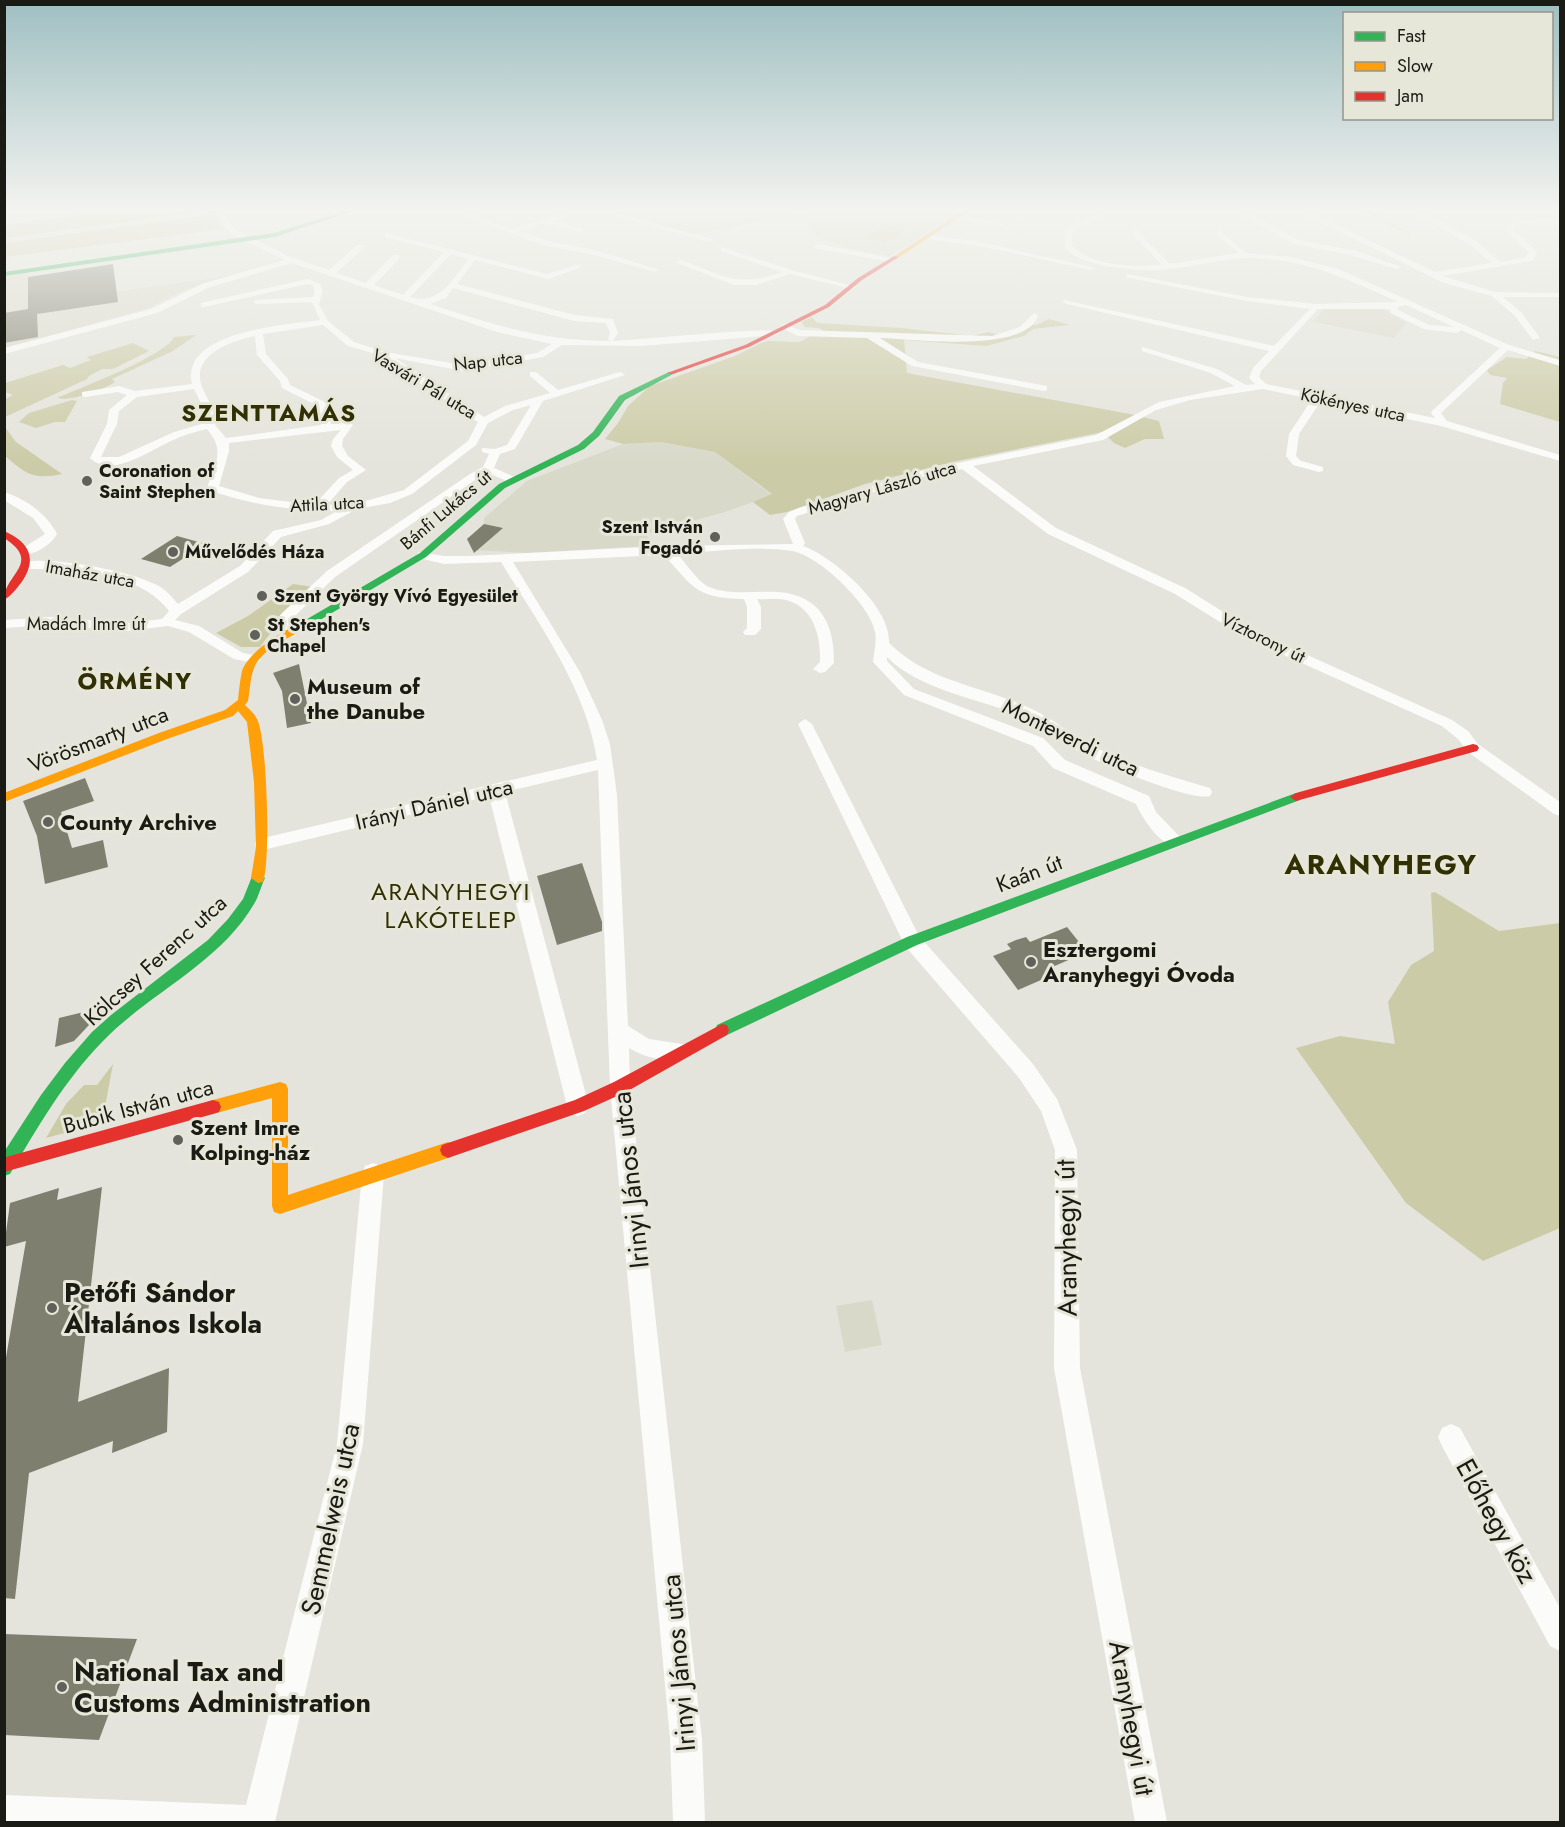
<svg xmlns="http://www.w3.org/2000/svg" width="1565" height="1827" viewBox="0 0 1565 1827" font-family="Jost,sans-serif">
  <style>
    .built { fill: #d9d9ca }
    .green { fill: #cccba7 }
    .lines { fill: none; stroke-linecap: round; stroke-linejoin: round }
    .stream { stroke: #d2d08a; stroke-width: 2 }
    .building { fill: #7f7f70 }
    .street { fill: #fbfbfa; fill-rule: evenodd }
    .fast { fill: #30b455; fill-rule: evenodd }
    .slow { fill: #ff9f0a; fill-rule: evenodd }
    .jam { fill: #e5322d; fill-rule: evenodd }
    .poi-dot { fill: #61615b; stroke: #e7e7d9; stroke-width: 2 }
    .labels { text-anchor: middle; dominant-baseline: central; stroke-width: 6; stroke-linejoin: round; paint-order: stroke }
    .far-street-label { font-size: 18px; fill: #1b1b16; stroke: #e7e7d9 }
    .far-poi-label { font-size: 18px; font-weight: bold; fill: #1b1b16; stroke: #e7e7d9; text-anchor: start }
    .poi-label { font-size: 22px; font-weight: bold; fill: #1b1b16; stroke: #e7e7d9; text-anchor: start }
    .street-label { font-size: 22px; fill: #1b1b16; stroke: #e7e7d9 }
    .far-district-label { font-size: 24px; font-weight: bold; letter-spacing: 1.5px; fill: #312f04; stroke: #e7e7d9 }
    .neighbourhood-label { font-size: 24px; letter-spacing: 1.5px; fill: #312f04; stroke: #e7e7d9 }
    .near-street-label { font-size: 27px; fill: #1b1b16; stroke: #e7e7d9 }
    .near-poi-label { font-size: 27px; font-weight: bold; fill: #1b1b16; stroke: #e7e7d9; text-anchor: start }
    .district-label { font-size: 28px; font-weight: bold; letter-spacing: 1.5px; fill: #312f04; stroke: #e7e7d9 }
  </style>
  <rect width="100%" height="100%" fill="#e4e4dc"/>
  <g class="built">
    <polygon points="599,210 788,210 789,215 691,235"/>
    <polygon points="807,210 961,210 889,256 845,247 827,241 816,235 807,220"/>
    <polygon points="28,272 29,304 234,275 185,290 146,309 5,348 5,276"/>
    <polygon points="1380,307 1406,323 1394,338 1313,322 1324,309"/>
    <polygon points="661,442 715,452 772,495 725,512 646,534 651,544 645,546 528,553 472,550 467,539 484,524 484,518 527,481 623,444"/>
    <polygon points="872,1300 882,1345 845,1352 836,1306"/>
  </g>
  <g class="green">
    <polygon points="116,210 212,210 5,238 5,225"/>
    <polygon points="217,214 223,229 5,257 5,243"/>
    <polygon points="887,224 908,228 885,242 863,238"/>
    <polygon points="812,317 817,323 902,328 972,336 988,332 1007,337 1022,332 1025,325 1036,325 1049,319 1070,325 1033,329 1024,336 986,346 904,340 907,373 1130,414 1159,421 1164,439 1145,439 1125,448 1114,443 1103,432 952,462 865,484 787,512 770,515 753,502 772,494 715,452 661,442 623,444 605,439 618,423 628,406 650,386 735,356 761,343 768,341 800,342 812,335 825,332 819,328 805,327 801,322"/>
    <path d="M196 335 173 351 112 379 115 382C103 390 70 402 57 398 80 388 165 356 174 337Z"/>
    <polygon points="133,343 149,351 113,369 102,369 89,376 87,379 5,417 5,399 13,395 5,392 5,383 63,365 70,368 91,360 87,357"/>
    <polygon points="1535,351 1560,357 1560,422 1500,404 1503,383 1507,378 1490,375 1487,370 1507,357 1526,359"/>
    <polygon points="72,400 77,401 65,422 55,422 36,428 19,422 29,413"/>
    <path d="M5 427 16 442 62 474C33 480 26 474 5 456Z"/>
    <polygon points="293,584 314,587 282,618 260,647 241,647 216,633 248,616"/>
    <polygon points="1435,892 1499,931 1560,923 1560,1228 1483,1261 1406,1203 1296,1048 1340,1036 1395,1044 1388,1002 1411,965 1434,951 1431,893"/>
    <polygon points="113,1064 102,1123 46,1138 66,1104 84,1085 97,1085"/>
  </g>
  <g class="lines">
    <polyline class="stream" points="1365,210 1409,234"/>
  </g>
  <g class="building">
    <polygon points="113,264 118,302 37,314 38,337 4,343 4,313 28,309 28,277"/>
    <polygon points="484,524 503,528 474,553 467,539"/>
    <polygon points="177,536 206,544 170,567 141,559"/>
    <polygon points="299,664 311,723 287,728 282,691 273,673"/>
    <polygon points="85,778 94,801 61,812 72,848 103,840 108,867 45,884 37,836 23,801"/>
    <polygon points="582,863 602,922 602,931 557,945 537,876"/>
    <polygon points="1067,927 1087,952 1050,968 1055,974 1018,990 993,956 1011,949 1007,944 1016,940 1026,937 1030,942"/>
    <polygon points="92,1010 89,1025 74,1041 55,1047 59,1018"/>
    <polygon points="102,1187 78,1402 169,1368 167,1432 112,1453 113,1441 29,1473 15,1599 4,1598 4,1369 26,1241 4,1247 10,1203 59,1188 57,1200"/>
    <polygon points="4,1634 137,1639 99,1740 4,1735"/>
  </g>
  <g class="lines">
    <g class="street">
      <polygon points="28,210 4,215 4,211"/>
      <path d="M218 210H224L231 225 238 231 288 256 329 270 357 245H363V249L336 273 366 283 393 255H399V259L374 285 403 295 444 252 385 237V233L547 274 580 264V268L548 279 475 260 457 284 574 315 613 319 618 333 613 341C637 340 772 326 781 332L777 335 641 346 562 345 543 357 463 371 395 358 484 417 505 406 550 393 530 376V372H536L558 390 620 372 625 375 543 401 515 449 500 454 494 468 517 478V482H509L488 473 478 478 335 577 293 618 297 633 295 636 290 637 283 633 279 617 281 614 327 571 470 474 483 467 489 454 482 452V448L495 449 507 445 531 405 513 410 488 423 476 445 412 494 390 503 357 509 329 524 281 537 248 572 181 614 175 620 199 626 243 653 259 656 261 659 259 662 254 663 234 659 189 632 168 626 127 631 50 625 4 628V620L50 617 127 623 162 619 169 611C139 571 74 570 28 569L24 568 22 565 24 562C52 556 131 571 157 585 166 590 172 597 178 604L240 566 273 531 321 520 337 511C292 511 251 505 209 490L207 488C215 462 226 451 207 429 195 432 183 435 171 441 150 450 112 479 90 458L107 424 109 410 127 395 118 392 85 397 82 396V392L119 386 135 391 192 384C180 331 286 325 320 320L312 302 257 304 253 302 257 300 313 297 315 291 313 285 307 284 204 307H201V303L308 279 320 284 323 291 319 304 328 321 354 342 385 352 463 365 537 353 552 344 497 332 292 263 210 287 157 313 4 354V348L151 309 204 283 285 260 232 235 224 226ZM451 254 469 259C453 278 439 307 410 297ZM453 288 574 321 606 323 610 333 608 339 611 341C542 341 494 325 430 304L446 298ZM323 325 348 346 376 354 478 422 468 441 404 490 362 502 327 505 347 482 366 470 348 456 342 446 343 439 353 425 348 422 331 424 327 403 290 385 288 379 266 354 263 334ZM255 336 257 355 280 381 282 388 318 406 321 425 226 438 215 425 217 422C215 409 207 399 202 387 190 355 231 341 255 336ZM194 389 204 409 205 423 174 432 119 457H101L117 424 119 411 137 397ZM341 430 333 439 331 446 337 457 353 470 339 478 314 505 259 498 219 486 229 451V443Z"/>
      <polygon points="449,210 459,210 512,229 573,210 584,210 553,221 581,228 581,232 545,223 519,231 548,241 602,252 659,270 655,272 598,256 543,245"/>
      <polygon points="596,210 607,210 715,240 708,242"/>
      <path d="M1112 210H1122L1079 226 1072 233V246C1093 267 1134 267 1162 265L1132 233 1135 229 1170 264 1238 253 1216 234 1219 230 1246 253 1291 257 1338 269 1509 345 1560 360V366L1508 350 1441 413 1447 421 1560 455V461L1441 426 1321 401 1299 434 1296 456 1301 461 1323 467V471L1319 472 1293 465 1286 456 1289 434 1312 399 1263 389 1190 400 1156 410 1103 440 973 466 1056 528 1185 588 1254 631 1452 720 1468 731 1478 744 1560 802V816L1554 814 1468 752 1458 739 1442 726 1244 637 1175 594 1048 534 962 469 930 475 797 516 795 519 805 543 803 546C834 557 892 608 889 643 929 683 985 686 1034 710 1053 719 1070 734 1089 744 1126 764 1169 776 1210 788L1212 792 1210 796C1191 802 1096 762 1076 750 1058 739 1041 724 1022 716 980 699 919 690 887 657V661L914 689 1043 738 1065 760 1149 796 1156 812 1180 837 1182 841 1180 845C1163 851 1142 818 1136 804L1053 768 1033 746 904 695 873 662C874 651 877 641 875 632 871 605 818 555 792 551 759 545 711 552 677 554 685 562 700 584 709 587 744 601 786 579 816 607 831 622 834 642 834 663L825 672 820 673 813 669 820 662C821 637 814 607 786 600 777 598 766 600 757 599L761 607V629L755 635H745L743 632 747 628V607L744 599C696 598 694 588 664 555L513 562 580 672 602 720 610 744 617 795 628 1026 649 1039 689 1045 692 1051 689 1057C671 1064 645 1058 629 1048L630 1087 702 1739 705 1822H673L670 1739 610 1087 598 770 505 792 589 1106 585 1113 578 1116 571 1113 567 1106 489 796 263 850 257 848 255 844 257 840 263 838 597 760C586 687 538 623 501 562L444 564 419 558 417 555 419 552 444 556H468L667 546 793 544 783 519 789 512 799 508 928 469 1096 435 1159 402 1235 386 1211 373 1142 351V347L1217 369 1246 385 1255 384 1249 378 1253 368 1269 351 1067 304 1063 302 1064 300 1274 346 1310 309 1247 301 1130 278H1127V274L1247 297 1316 304 1398 302C1356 283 1316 264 1269 259 1235 255 1204 265 1170 269 1148 272 1127 269 1106 266 1091 263 1077 259 1065 248V230L1075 224ZM1406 305 1454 327 1429 325 1398 310V307ZM1318 309H1390L1391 313 1424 329 1457 333 1461 330 1500 348 1432 411 1431 413 1435 418 1266 384 1259 377 1261 371Z"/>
      <polygon points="1233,210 1241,210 1299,240 1356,251 1401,267 1397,269 1351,255 1294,244"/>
      <polygon points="1296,210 1305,210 1435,272 1492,263 1469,244 1410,210 1418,210 1475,240 1500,262 1526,257 1529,252 1509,234 1508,224 1522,220 1560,219 1560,223 1523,224 1515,227 1515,231 1537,252 1532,261 1442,276 1495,292 1560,293 1560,297 1503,297 1521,312 1540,338 1533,340 1515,316 1492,296 1444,283"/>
      <polygon points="958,216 999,222 1003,224 999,226 956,219"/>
      <polygon points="930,235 980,242 1095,268 1091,270 980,246 927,239"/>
      <polygon points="817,244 891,258 895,260 891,262 814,248"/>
      <path d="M721 247 791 270 856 287 852 289 790 274 756 285H734L675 262 682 260C723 276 738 288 782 272L721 251Z"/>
      <path d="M1034 313 1038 316C1024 354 915 339 880 338L918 362 1047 386V390L1044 391 912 366 867 338 798 336 780 327 784 324 799 330 992 336 1020 327Z"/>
      <path d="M4 492C26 499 47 514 57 534 52 544 34 556 23 554V548L45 534 33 518 4 500Z"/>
      <polygon points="805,719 812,724 919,936 1033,1064 1057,1099 1077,1150 1080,1368 1167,1822 1135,1822 1054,1368 1055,1150 1041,1111 1019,1078 905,946 798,724"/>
      <polygon points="373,1163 381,1166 384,1174 363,1444 275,1822 4,1822 4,1795 246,1805 337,1444 362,1174 365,1166"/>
      <polygon points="1451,1424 1460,1428 1560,1608 1560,1651 1550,1646 1442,1446 1438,1437 1442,1428"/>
    </g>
    <g class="fast">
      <polygon points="348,210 356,210 275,237 4,276 4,272 274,233"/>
      <polygon points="669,372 675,373 625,400 599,436 584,449 505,488 426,557 310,626 302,626 302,622 420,553 499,484 578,445 593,432 619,396"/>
      <polygon points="1296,793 1300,794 1302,797 1300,800 917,945 727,1035 722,1036 717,1035 715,1030 717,1025 907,937"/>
      <path d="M258 873 265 878C261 886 259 896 254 904 219 964 149 993 102 1042 65 1080 37 1128 10 1174L4 1176V1152L41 1095 65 1063 92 1032 111 1015 208 940 228 919 243 899 253 874Z"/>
    </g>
    <g class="slow">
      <polygon points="964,210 970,210 898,258 893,257"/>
      <path d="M306 621 310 622V626C292 637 262 648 254 668 250 678 250 691 248 701L245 705C249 709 255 714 257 719 267 736 271 863 263 882L258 883 251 878 256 847 254 782 247 722 238 711 233 716 167 739 4 802V793L159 733 225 710 238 700C239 690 240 680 242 671 249 651 287 627 306 621Z"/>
      <polygon points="280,1082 286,1084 288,1089 288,1195 448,1142 454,1145 456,1150 454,1155 448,1158 280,1214 274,1212 272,1206 272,1098 213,1114 207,1112 205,1107 207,1102 213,1100"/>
    </g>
    <g class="jam">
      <polygon points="894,256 899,257 862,280 829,307 749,347 673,374 667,373 745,345 825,305 858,278"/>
      <path d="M4 531C30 542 38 560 21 583 16 589 11 596 4 600 4 574 43 563 4 538Z"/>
      <polygon points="1473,744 1477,745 1479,748 1477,751 1296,801 1290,797 1296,793"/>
      <polygon points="722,1024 727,1025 729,1030 727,1035 626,1092 584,1111 448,1158 442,1155 440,1150 442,1145 575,1100 614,1082"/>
      <polygon points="213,1100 219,1102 221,1107 219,1112 213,1114 4,1172 6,1157"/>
    </g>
  </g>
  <linearGradient id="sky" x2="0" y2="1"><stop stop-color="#9fbfc2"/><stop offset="0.45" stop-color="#f3f3ef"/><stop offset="1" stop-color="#f3f3ef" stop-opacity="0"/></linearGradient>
  <rect width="1565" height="466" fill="url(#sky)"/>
  <g class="poi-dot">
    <circle cx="87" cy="481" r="6"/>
    <circle cx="715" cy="537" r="6"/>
    <circle cx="173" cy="552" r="6"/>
    <circle cx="262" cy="596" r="6"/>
    <circle cx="255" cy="635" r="6"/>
    <circle cx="295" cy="699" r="6"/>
    <circle cx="48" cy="822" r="6"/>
    <circle cx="1031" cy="962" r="6"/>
    <circle cx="178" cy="1140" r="6"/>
    <circle cx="52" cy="1308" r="6"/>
    <circle cx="62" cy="1687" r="6"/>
  </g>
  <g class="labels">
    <g class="far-street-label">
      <text transform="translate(488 361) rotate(-6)">Nap utca</text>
      <text transform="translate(424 384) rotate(31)">Vasvári Pál utca</text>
      <text transform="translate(1353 405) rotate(12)">Kökényes utca</text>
      <text transform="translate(882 488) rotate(-16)">Magyary László utca</text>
      <text transform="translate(327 504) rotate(-3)">Attila utca</text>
      <text transform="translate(446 510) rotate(-40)">Bánfi Lukács út</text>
      <text transform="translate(90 574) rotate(10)">Imaház utca</text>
      <text x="86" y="624">Madách Imre út</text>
      <text transform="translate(1263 638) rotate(26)">Víztorony út</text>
    </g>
    <g class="far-poi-label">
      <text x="99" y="471">Coronation of<tspan x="99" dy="21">Saint Stephen</tspan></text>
      <text x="703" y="527" text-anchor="end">Szent István<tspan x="703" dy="21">Fogadó</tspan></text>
      <text x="185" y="552">Művelődés Háza</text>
      <text x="274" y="596">Szent György Vívó Egyesület</text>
      <text x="267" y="625">St Stephen's<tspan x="267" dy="21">Chapel</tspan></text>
    </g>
    <g class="poi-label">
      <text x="307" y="686">Museum of<tspan x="307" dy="25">the Danube</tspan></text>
      <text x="60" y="822">County Archive</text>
      <text x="1043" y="949">Esztergomi<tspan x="1043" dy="25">Aranyhegyi Óvoda</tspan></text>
      <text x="190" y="1127">Szent Imre<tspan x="190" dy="25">Kolping-ház</tspan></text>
    </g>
    <g class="street-label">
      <text transform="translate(1071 737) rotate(26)">Monteverdi utca</text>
      <text transform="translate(98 739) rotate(-21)">Vörösmarty utca</text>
      <text transform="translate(434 804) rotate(-13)">Irányi Dániel utca</text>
      <text transform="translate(1029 873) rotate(-21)">Kaán út</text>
      <text transform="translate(155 960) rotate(-42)">Kölcsey Ferenc utca</text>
      <text transform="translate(138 1106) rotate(-15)">Bubik István utca</text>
    </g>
    <g class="far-district-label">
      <text x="269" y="412">SZENTTAMÁS</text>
      <text x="135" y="680">ÖRMÉNY</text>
    </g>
    <g class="neighbourhood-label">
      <text x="451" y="891">ARANYHEGYI<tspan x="451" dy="28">LAKÓTELEP</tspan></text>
    </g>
    <g class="near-street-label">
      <text transform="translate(630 1180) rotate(-96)">Irinyi János utca</text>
      <text transform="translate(1066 1238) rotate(-91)">Aranyhegyi út</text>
      <text transform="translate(330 1519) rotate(-78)">Semmelweis utca</text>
      <text transform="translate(1497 1521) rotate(61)">Előhegy köz</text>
      <text transform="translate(678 1663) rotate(-95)">Irinyi János utca</text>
      <text transform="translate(1132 1718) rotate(80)">Aranyhegyi út</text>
    </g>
    <g class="near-poi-label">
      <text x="64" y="1292">Petőfi Sándor<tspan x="64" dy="31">Általános Iskola</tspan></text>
      <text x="74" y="1671">National Tax and<tspan x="74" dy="31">Customs Administration</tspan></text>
    </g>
    <g class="district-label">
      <text x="1381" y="864">ARANYHEGY</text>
    </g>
  </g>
  <rect width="1565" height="1827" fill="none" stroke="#1b1b16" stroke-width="12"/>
  <rect x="1343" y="12" width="210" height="108" fill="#e7e7d9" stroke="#95958b" stroke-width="1.5"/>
  <rect x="1355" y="32" width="30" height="9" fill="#30b455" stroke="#95958b" stroke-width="1.5"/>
  <text x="1397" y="42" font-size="18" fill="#1b1b16">Fast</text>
  <rect x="1355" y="62" width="30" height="9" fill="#ff9f0a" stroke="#95958b" stroke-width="1.5"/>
  <text x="1397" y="72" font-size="18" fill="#1b1b16">Slow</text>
  <rect x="1355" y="92" width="30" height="9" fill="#e5322d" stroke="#95958b" stroke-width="1.5"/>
  <text x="1397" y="102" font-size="18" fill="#1b1b16">Jam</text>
</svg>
